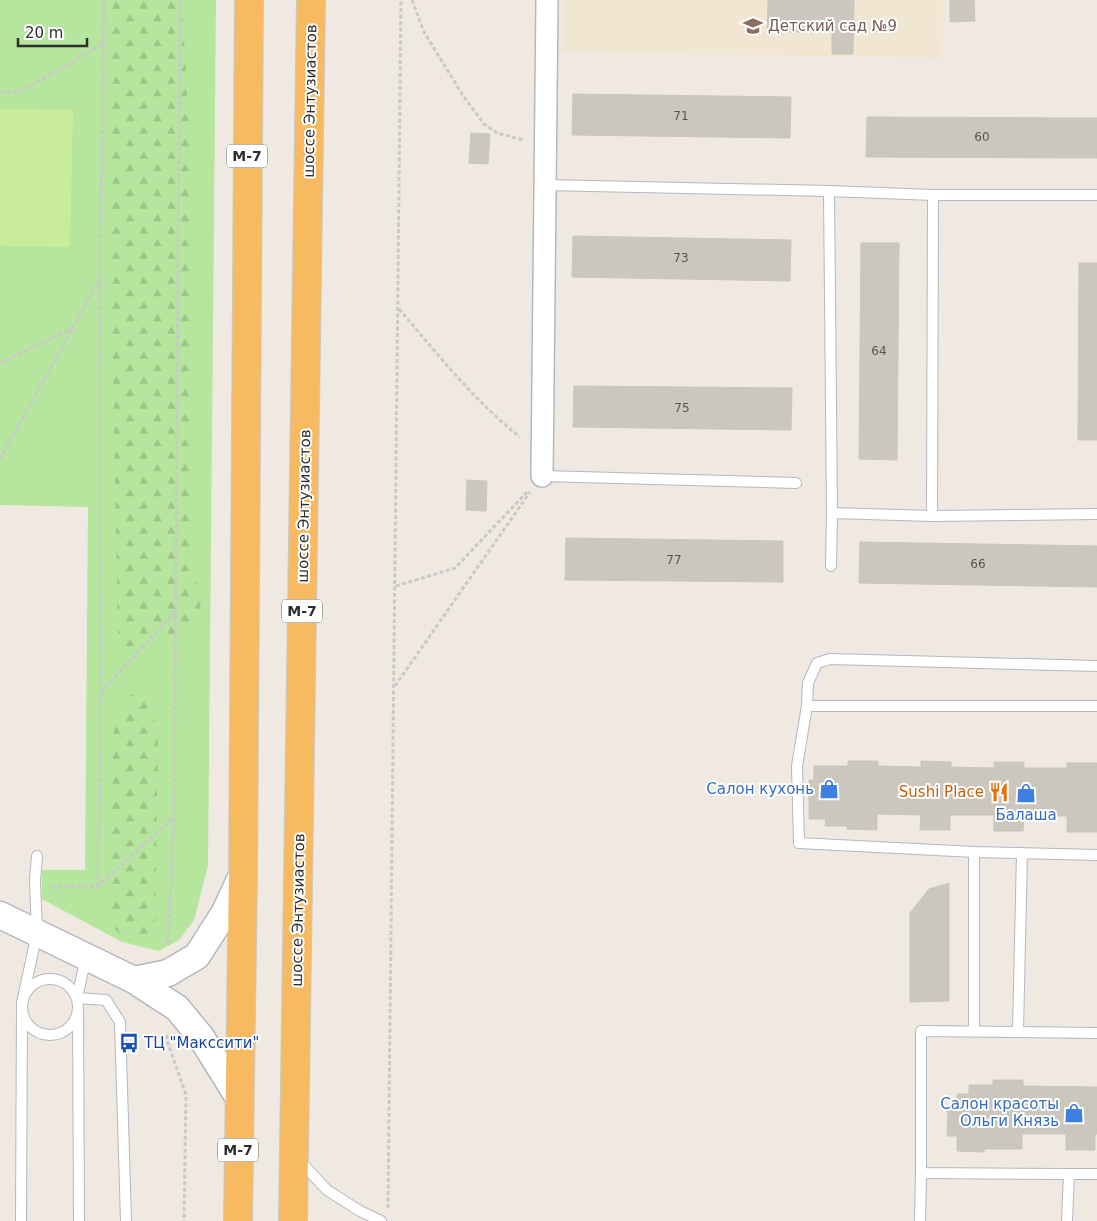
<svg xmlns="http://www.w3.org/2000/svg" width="1097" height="1221" viewBox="0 0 1097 1221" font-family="'DejaVu Sans',sans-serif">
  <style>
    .education { fill: #f0e6d1 }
    .grass { fill: #b6e59e }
    .forest { fill: url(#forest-firs) }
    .pitch { fill: #c9ec9a }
    .building { fill: #cbc7bf; stroke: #cbc5ba }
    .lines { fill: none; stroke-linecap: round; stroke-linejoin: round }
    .service-casing { stroke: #b4b7c1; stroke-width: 12 }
    .minor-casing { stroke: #b4b7c1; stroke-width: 24 }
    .tertiary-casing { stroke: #b4b7c1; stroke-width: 29 }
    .trunk-casing { stroke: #c9c9c9; stroke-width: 30 }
    .path { stroke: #c9c9c9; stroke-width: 3; stroke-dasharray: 4 2.5; stroke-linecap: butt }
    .service { stroke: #fff; stroke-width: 10 }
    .minor { stroke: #fff; stroke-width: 21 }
    .tertiary { stroke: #fff; stroke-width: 26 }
    .trunk { stroke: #f8ba60; stroke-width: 28 }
    .labels { text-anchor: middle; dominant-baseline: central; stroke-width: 4; stroke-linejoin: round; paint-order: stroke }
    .number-label { font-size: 12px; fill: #555452 }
    .shield { fill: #fff; stroke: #6d6d6d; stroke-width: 1 }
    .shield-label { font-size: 14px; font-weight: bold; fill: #2e2e2e }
    .education-label { font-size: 15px; fill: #785e54; stroke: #fff; text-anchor: start }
    .street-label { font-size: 15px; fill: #2e2e2e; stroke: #fff }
    .shop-label { font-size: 15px; fill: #366cbe; stroke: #fff; text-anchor: end }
    .food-label { font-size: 15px; fill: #c56008; stroke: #fff; text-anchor: end }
    .transit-label { font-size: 15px; fill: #164399; stroke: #fff; text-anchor: start }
  </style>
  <defs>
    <pattern id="forest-firs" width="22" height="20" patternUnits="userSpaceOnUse" patternTransform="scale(1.25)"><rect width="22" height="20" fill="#b6e59e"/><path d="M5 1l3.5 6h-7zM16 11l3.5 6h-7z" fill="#9dc588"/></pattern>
  </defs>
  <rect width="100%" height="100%" fill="#efe9e1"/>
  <polygon class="education" points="563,0 943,0 942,58 562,52"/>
  <polygon class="grass" points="0,0 216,0 208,866 194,920 179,940 159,951 122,942 42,899 42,870 85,870 88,507 0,505"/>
  <g class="forest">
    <polygon points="113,0 182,0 195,245 192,562 201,604 193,630 159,637 133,650 118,641 109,147"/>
    <polygon points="136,690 148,699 158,729 155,943 126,940 106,921 114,731 126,701"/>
  </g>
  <polygon class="pitch" points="0,109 73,110 70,247 0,246"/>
  <g class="building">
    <polygon points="768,0 854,0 853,54 832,54 832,32 767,32"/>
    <polygon points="950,0 974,0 975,21 950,22"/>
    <polygon points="573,94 791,97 790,138 572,135"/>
    <polygon points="867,117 1097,118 1097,158 866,157"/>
    <polygon points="471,133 490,134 488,164 469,163"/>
    <polygon points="573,236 791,240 790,281 572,277"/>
    <polygon points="861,243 899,243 897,460 859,459"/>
    <polygon points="1079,263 1097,263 1097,440 1078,440"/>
    <polygon points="574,386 792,388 791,430 573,427"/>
    <polygon points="467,480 487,481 486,511 466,510"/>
    <polygon points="566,538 783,541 783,582 565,580"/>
    <polygon points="860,542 1097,546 1097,587 859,583"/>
    <polygon points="848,761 878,761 878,766 921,767 921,761 951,762 951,767 994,768 994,762 1024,762 1024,768 1067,768 1067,763 1097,763 1097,832 1067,832 1067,816 1024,816 1023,831 994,831 994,815 950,815 950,830 920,830 921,815 877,814 877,830 847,829 847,826 825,826 826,819 809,819 809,780 814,780 814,766 848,766"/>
    <polygon points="949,883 949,1001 910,1002 910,913 929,889"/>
    <polygon points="993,1080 1023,1080 1023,1086 1097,1087 1097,1134 1095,1134 1095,1150 1066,1150 1066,1134 1022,1134 1022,1149 984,1149 984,1152 957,1151 957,1136 947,1136 948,1107 957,1107 957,1094 969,1094 969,1085 993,1085"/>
  </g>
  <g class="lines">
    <defs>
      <g id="service">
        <polyline points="545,185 829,191 832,513 932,516 1097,514"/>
        <polyline points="829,191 933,195"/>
        <polyline points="542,476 796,483"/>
        <polyline points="932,516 933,195 1097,195"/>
        <polyline points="831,566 832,513"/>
        <polyline points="807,706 808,683 817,663 830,659 1097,666"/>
        <polyline points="1097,706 807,706 797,766 799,843 974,852 1097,855"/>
        <polyline points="974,852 974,1031"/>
        <polyline points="86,957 77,998 106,1000 120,1022 126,1221"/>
        <circle cx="50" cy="1007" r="28"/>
        <polyline points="78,1009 79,1221"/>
        <polyline points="1018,1031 1022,853"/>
        <polyline points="299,1160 327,1190 360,1211 381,1221"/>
        <polyline points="1069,1174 921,1173 921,1031 1097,1033"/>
        <polyline points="21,1221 22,1003 37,933 35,880 37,856"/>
        <polyline points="920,1221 921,1173"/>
        <polyline points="1067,1221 1069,1174 1097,1174"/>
      </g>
      <polyline id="minor" points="542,476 547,0"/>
      <g id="tertiary">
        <polyline points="0,915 134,980 177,1008 201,1037 239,1098"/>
        <polyline points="134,980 168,973 197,956 225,912 243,873"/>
      </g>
      <g id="trunk">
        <polyline points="238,1221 243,873 249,0"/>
        <polyline points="293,1221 311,0"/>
      </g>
    </defs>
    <use href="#service" class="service-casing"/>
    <use href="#minor" class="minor-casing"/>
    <use href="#tertiary" class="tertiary-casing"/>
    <use href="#trunk" class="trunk-casing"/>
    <g class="path">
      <polyline points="412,0 424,32 462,94 484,124 497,133 523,140"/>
      <polyline points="0,92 19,92 103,44"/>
      <polyline points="100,280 101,692"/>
      <path d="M399 309C437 353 474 401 520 437"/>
      <polyline points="0,363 74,327"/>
      <polyline points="0,459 100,279 104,0"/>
      <polyline points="396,586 455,568 528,491"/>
      <polyline points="395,686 530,492"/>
      <polyline points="98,886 101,692 175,612"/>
      <polyline points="51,887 98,886 174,817"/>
      <polyline points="168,944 174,817 180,0"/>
      <polyline points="167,1035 167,1040 186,1095 184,1221"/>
      <polyline points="388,1208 401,0"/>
    </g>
    <use href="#service" class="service"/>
    <use href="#minor" class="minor"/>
    <use href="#tertiary" class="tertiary"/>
    <use href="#trunk" class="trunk"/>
  </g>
  <defs>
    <symbol id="school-bare" viewBox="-9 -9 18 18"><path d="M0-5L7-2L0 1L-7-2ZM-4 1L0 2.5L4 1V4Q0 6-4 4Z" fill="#8d6e63" stroke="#fff" stroke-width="2.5" paint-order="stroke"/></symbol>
    <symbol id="shop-bare" viewBox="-9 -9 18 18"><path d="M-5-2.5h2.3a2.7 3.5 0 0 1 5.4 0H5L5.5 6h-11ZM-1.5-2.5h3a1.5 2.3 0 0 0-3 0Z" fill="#3f7fe0" stroke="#fff" stroke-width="2.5" paint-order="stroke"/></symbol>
    <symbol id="restaurant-bare" viewBox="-9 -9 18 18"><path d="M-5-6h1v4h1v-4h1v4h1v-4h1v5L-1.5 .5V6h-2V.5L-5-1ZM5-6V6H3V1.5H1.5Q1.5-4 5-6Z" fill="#e8710a" stroke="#fff" stroke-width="2.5" paint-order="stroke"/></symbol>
    <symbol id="bus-bare" viewBox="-9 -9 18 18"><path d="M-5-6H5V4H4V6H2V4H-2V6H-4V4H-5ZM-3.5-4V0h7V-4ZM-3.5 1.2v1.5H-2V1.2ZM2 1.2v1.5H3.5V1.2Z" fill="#1a4fb4" stroke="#fff" stroke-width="2.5" paint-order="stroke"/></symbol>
  </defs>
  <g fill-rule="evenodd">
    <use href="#school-bare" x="739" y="12" width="28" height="28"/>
    <use href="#shop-bare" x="815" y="775" width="28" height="28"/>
    <use href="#restaurant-bare" x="985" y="778" width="28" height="28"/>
    <use href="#shop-bare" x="1012" y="779" width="28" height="28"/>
    <use href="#bus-bare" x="115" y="1029" width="28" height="28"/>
    <use href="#shop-bare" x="1060" y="1099" width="28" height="28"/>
  </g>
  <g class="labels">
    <g class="number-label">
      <text x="681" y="116">71</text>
      <text x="982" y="137">60</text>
      <text x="681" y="258">73</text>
      <text x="879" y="351">64</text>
      <text x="682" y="408">75</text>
      <text x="674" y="560">77</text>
      <text x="978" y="564">66</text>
    </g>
    <g class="shield">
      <rect x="227" y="144.5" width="40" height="23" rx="4"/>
      <rect x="282" y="599.5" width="40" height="23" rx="4"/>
      <rect x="218" y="1138.5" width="40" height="23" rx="4"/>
    </g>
    <g class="shield-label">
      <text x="247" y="156">М-7</text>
      <text x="302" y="611">М-7</text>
      <text x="238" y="1150">М-7</text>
    </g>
    <g class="education-label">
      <text x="768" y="26">Детский сад №9</text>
    </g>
    <g class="street-label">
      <text transform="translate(310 101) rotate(-89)">шоссе Энтузиастов</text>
      <text transform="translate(304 506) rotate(-89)">шоссе Энтузиастов</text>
      <text transform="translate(298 910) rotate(-89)">шоссе Энтузиастов</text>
    </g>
    <g class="shop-label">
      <text x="814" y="789">Салон кухонь</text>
      <text x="1026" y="815" text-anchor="middle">Балаша</text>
      <text x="1059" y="1104">Салон красоты<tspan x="1059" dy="17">Ольги Князь</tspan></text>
    </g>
    <g class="food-label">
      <text x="984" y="792">Sushi Place</text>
    </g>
    <g class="transit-label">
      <text x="144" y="1043">ТЦ "Макссити"</text>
    </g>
  </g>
  <path d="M18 38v8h69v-8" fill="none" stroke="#2e2e2e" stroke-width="2.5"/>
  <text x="25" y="38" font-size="15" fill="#2e2e2e" stroke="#ffffff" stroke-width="4" paint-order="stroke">20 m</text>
</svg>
